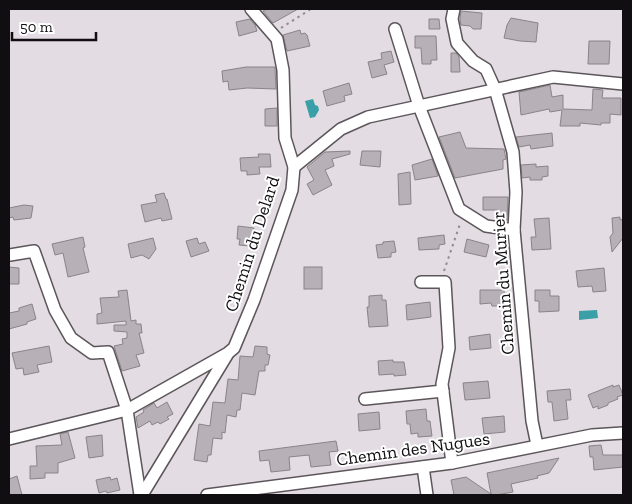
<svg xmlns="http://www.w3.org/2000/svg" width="632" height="504" viewBox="0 0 632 504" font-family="'Zilla Slab',serif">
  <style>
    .water { fill: #3a9fa7 }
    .building { fill: #b7b0b6; stroke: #8a8489 }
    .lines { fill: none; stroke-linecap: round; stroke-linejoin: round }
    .street-casing { stroke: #5c565b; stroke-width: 14 }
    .path { stroke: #918c90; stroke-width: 2; stroke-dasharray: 2.5 4; stroke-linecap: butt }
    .street { stroke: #fff; stroke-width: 11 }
    .labels { text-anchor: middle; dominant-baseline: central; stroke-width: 4; stroke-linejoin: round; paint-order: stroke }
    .street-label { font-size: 18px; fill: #100e10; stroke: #fff }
  </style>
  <rect width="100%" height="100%" fill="#e3dce2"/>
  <g class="water">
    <polygon points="313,99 315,105 318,106 319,110 315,117 310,118 305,101"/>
    <polygon points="597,310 598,318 579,320 579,311"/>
  </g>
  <g class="building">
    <polygon points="267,9 298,9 273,23 263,11"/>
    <polygon points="461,11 482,13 481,29 473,29 470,26 461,25 460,19"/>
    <polygon points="511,18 538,23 536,42 520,41 504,38 507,25"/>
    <polygon points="250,19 255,25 257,31 239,36 236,22"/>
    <polygon points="429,19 439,19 440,29 429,29"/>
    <polygon points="300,30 301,34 305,33 307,35 310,46 287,51 283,35"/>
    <polygon points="415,36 436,36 437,60 431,60 431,64 422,64 421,48 415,48"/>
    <polygon points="589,41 610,41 609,64 588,64"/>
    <polygon points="391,51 394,62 384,65 387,74 372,78 368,62 382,59 381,53"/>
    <polygon points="451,53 456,53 459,57 460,72 451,72"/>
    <polygon points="246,67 275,67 276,89 247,88 229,90 228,81 223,82 222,71"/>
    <polygon points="349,83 352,94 344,96 345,101 327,106 323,91"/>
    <polygon points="550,85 552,97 563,95 563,109 592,110 593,89 603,90 602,98 621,98 621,115 610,114 610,123 601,123 601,125 580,123 580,126 560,126 562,110 550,112 549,109 521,115 519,92"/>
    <polygon points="277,108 277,126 265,126 265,109"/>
    <polygon points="460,132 466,148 504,149 506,159 503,160 503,169 455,178 439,137"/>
    <polygon points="552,133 553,146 531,149 530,145 519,147 516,137"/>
    <polygon points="350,151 350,154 332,159 334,166 325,170 332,185 313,195 307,184 314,180 307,167 325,152"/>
    <polygon points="362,151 381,151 380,167 360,165"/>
    <polygon points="258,154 270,154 271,167 259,167 260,174 247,175 247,171 241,171 240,158 259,157"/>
    <polygon points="432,159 438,176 415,180 412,165"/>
    <polygon points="536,164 536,167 548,166 548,176 542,177 542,180 530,180 530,177 522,178 521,165"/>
    <polygon points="410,172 411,204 399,205 398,174"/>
    <polygon points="164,193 166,199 167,199 172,219 162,221 161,218 145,222 141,205 157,202 155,195"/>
    <polygon points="483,197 508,197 507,221 497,220 497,210 483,210"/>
    <polygon points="24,205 33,206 31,218 14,220 13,217 9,218 9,208"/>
    <polygon points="620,217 620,220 623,219 623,238 612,252 610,237 613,233 612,218"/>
    <polygon points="549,218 551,249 532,250 531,237 536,237 534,219"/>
    <polygon points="238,226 254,228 252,243 249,243 249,246 239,245 240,239 237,239"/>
    <polygon points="444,235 445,244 439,245 439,249 419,250 418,238"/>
    <polygon points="83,237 85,247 83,248 89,272 68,277 63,253 55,255 52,244"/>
    <polygon points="153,238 156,249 149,259 142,255 131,258 128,244"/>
    <polygon points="197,238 199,244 205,242 209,251 191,257 186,241"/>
    <polygon points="467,239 489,245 486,257 464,252"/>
    <polygon points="394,241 396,252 391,253 391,257 378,258 376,245 383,244 383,242"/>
    <polygon points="9,267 19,268 19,284 9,284"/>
    <rect x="304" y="267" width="18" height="22"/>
    <polygon points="604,268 606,291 593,292 592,286 578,287 576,271"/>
    <polygon points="127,290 131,321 136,320 136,324 141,324 142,333 139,333 144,353 136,355 140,366 122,371 114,346 123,344 122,339 127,338 127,332 114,331 114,325 126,325 126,321 97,324 97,314 102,313 100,298 119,297 118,291"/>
    <polygon points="480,290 504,290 505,306 492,306 491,303 480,304"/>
    <polygon points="535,290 550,290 550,296 559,296 559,311 539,312 539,301 535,301"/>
    <polygon points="382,295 382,300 386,300 388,326 369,327 367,307 369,307 369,296"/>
    <polygon points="430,302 431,317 407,320 406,305"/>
    <polygon points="32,304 36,319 27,322 27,324 9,329 9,313 19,311 19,308"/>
    <polygon points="490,334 491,348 470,350 469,337"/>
    <polygon points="49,346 52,362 37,365 39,372 24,375 23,368 16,369 12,353"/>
    <polygon points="255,346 267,347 267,354 270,355 268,365 265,365 265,371 259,371 255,395 242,393 240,410 237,410 236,417 227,415 225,433 222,432 222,439 213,438 211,455 208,455 207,462 194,460 199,424 210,426 213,402 225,403 228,379 238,380 240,356 253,357"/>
    <polygon points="393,360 393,362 404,362 406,375 394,376 394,374 379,375 378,361"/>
    <polygon points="488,381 490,398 465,400 463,383"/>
    <polygon points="613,385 613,387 619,385 623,395 617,397 618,399 608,403 608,405 598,409 598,406 593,408 588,395"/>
    <polygon points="570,389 571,400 566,400 568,419 554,421 552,402 548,402 547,391"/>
    <polygon points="167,402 173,414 167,417 169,419 160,424 158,422 152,425 150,421 138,428 136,417 144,412 143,410 154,403 157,408"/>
    <polygon points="426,409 427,421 430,421 432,436 418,437 418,433 411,434 410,424 407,424 406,411"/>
    <polygon points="379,412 380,429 359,431 358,414"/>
    <polygon points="504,416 505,432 484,434 482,418"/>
    <polygon points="68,432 75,458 58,463 58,473 45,473 45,478 30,479 30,466 37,466 36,446 62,445 60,434"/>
    <polygon points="102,435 103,456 89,458 86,437"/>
    <polygon points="336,441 338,451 329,452 331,465 311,467 309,455 289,457 290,470 271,472 269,460 260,461 259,451"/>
    <polygon points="601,445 603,455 623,455 623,467 594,470 593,457 590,457 589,446"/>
    <polygon points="559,458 549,473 537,476 538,478 511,484 513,492 496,495 454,495 451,480 466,477 491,494 487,473"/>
    <polygon points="17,476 22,495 9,495 9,479"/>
    <polygon points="110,477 111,480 117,478 120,490 107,493 106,491 99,493 96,480"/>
  </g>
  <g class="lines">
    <defs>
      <g id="street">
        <polyline points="454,9 452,19 457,43 473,61 486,69 495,89 513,152 516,192 514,230 532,421 537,445"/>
        <polyline points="395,29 419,106 459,209 486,226 514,230"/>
        <polyline points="294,167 341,129 368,117 553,77 623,84"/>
        <polyline points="421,282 445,282 449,348 442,384 452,463"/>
        <polyline points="365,399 443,391"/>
        <polyline points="9,439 127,410 108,352 92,353 71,338 55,310 34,251 10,255"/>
        <polyline points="423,467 427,495"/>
        <polyline points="140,495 127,410 228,353 234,348 254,300 292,190 294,167 285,138 283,70 277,39 251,9"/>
        <polyline points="142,495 227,355"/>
        <polyline points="207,495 452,463 592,435 623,433"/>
      </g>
    </defs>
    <use href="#street" class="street-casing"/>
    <g class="path">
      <polyline points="281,28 311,9"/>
      <polyline points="444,271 460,224"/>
    </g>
    <use href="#street" class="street"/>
  </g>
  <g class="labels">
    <g class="street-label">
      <text transform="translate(252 244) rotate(-72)">Chemin du Delard</text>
      <text transform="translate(503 283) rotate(-94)">Chemin du Murier</text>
      <text transform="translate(413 449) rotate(-8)">Chemin des Nugues</text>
    </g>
  </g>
  <rect width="632" height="504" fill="none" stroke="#100e10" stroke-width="20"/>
  <path d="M12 32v8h84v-8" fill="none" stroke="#100e10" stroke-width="2.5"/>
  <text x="20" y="32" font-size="15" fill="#100e10" stroke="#ffffff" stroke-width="4" paint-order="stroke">50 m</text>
</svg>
